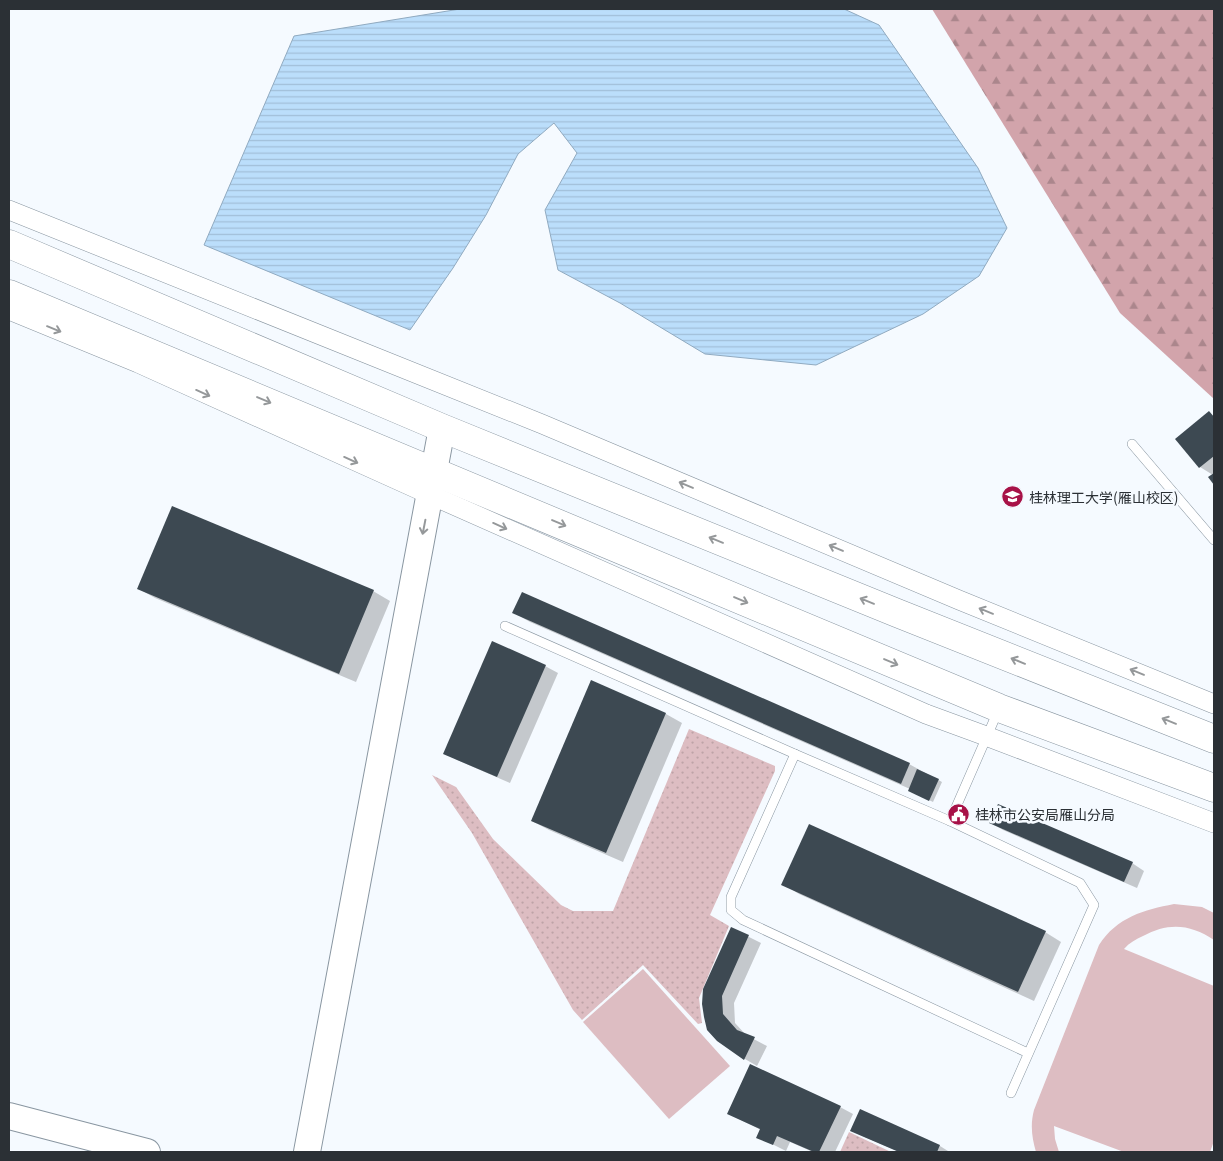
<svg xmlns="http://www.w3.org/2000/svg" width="1223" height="1161" viewBox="0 0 1223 1161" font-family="Georgia,'Noto Sans SC',serif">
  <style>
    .grass { fill: url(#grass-dots) }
    .forest { fill: url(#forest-firs) }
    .green { fill: #ddbdc2 }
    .water { fill: url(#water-rules); stroke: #90aac0 }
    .shadow { fill: #0003 }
    .building { fill: #3d4952 }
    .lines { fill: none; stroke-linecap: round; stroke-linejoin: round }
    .lane-casing { stroke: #8996a1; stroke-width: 10 }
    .street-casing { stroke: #8996a1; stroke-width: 20 }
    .secondary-casing { stroke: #8996a1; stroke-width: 28 }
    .primary-casing { stroke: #8996a1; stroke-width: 29 }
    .lane { stroke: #fff; stroke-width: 9 }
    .street { stroke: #fff; stroke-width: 19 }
    .secondary { stroke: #fff; stroke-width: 26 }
    .primary { stroke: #fff; stroke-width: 28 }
    .oneway { stroke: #95989a }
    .labels { text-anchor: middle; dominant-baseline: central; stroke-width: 5; stroke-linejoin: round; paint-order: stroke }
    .poi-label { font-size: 14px; fill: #2b3035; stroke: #f5faff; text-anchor: start }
  </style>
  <defs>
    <pattern id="grass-dots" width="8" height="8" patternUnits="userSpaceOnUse" patternTransform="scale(1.25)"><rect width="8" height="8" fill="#ddbdc2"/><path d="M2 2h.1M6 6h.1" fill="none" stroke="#bea3a7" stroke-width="1.8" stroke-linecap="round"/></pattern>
    <pattern id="forest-firs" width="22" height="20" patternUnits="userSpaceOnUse" patternTransform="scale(1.25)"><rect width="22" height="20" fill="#d2a4ab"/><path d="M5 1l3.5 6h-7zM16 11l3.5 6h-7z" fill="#ab868c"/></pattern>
    <pattern id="water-rules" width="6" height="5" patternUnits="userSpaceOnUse" patternTransform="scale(1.25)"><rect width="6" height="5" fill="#bbdefb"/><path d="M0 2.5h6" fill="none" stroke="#a1bfd8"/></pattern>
  </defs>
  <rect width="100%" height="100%" fill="#f5faff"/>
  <g class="grass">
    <polygon points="689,729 775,766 775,771 710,915 729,926 699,998 702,1023 698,1024 643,965 582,1020 573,1010 472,833 432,775 456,787 493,839 561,905 573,911 613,911"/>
    <polygon points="849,1132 891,1152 840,1152"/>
  </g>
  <polygon class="forest" points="932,9 1214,9 1214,399 1120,313"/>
  <g class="green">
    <path d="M1174 904 1202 907 1214 913V940C1191 924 1168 922 1143 936 1136 939 1129 943 1124 949L1214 986V1141L1210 1152H1124L1054 1126 1055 1139 1059 1152H1036C1032 1138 1030 1125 1034 1110L1099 945C1117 917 1144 910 1174 904Z"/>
    <polygon points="643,969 730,1066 669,1119 583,1022"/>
  </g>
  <polygon class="water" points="460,9 844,9 879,25 978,168 1007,228 979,276 923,314 816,365 705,354 620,303 558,270 545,210 577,153 554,123 518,154 486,215 453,268 410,330 204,245 294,36"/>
  <g class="shadow">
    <polygon points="1210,413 1214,416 1214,483 1210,478 1213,475 1200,467"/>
    <polygon points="139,589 373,591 390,601 356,682 155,598"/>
    <polygon points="514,613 909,764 942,782 933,802 913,792 910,789 530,622"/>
    <polygon points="545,666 558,673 510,783 457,760 445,753"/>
    <polygon points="592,682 666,714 682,723 623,862 549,830 532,821"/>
    <polygon points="991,823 1132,863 1144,871 1137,888 1003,830"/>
    <polygon points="783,884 1045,932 1061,942 1034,1001 799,894"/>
    <polygon points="731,928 761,943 734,1003 735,1023 746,1035 767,1046 757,1066 745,1059 718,1040 708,1029"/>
    <polygon points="840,1107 853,1114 835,1152 813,1152 790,1142 786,1151 758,1137 761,1130 729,1114"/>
    <polygon points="861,1111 940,1146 948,1151 947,1152 899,1152 860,1135"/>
  </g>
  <g class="building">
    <polygon points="1209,411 1214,417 1214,456 1199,468 1175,439"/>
    <polygon points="1214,473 1214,485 1208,477"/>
    <polygon points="172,506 374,590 339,674 137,589"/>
    <polygon points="522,592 910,763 901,784 512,613"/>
    <polygon points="492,641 546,665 497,777 443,754"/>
    <polygon points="591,680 666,713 606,853 531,821"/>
    <polygon points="917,769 939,779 929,801 908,791"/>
    <polygon points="998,804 1133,862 1124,882 989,823"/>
    <polygon points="809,824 1046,931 1018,992 781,885"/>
    <polygon points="731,927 749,935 722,996 723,1014 737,1030 755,1037 744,1060 717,1041 707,1030 704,1017 702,1004 703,989"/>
    <polygon points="750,1064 841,1106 819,1152 814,1152 777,1136 773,1145 756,1138 760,1129 727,1114"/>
    <polygon points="860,1109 940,1145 937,1152 899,1152 850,1131"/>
  </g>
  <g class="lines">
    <defs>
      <g id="lane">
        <polyline points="1132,444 1214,540"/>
        <polyline points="505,626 795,754 950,821 998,711"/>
        <polyline points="795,754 731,897 731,910 743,920 1028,1053"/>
        <polyline points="950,821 1080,883 1094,905 1011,1093"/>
      </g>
      <g id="street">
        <polyline points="9,210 542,424 959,600 1214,704"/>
        <polyline points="9,310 138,363 424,492 926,714 986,736 1214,823"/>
      </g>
      <g id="secondary">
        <polyline points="9,1116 147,1152"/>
        <polyline points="307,1152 442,428"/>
      </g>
      <g id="primary">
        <polyline points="9,244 442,428 897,613 1214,739"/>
        <polyline points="9,294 999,708 1214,788"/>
      </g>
    </defs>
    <use href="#lane" class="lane-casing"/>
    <use href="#street" class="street-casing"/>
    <use href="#secondary" class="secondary-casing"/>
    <use href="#primary" class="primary-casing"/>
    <use href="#lane" class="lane"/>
    <use href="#street" class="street"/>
    <use href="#secondary" class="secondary"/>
    <use href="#primary" class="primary"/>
  </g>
  <defs><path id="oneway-shaft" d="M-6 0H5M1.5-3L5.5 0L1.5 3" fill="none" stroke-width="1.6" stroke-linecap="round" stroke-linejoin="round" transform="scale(1.25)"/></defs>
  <g class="oneway">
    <use href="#oneway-shaft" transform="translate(54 329) rotate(22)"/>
    <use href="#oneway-shaft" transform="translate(203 393) rotate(24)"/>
    <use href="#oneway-shaft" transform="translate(264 400) rotate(23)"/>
    <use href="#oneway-shaft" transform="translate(351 460) rotate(24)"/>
    <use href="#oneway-shaft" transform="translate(686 485) rotate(-157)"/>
    <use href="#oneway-shaft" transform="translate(559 523) rotate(23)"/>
    <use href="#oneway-shaft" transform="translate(500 526) rotate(24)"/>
    <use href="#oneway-shaft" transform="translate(424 527) rotate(101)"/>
    <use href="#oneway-shaft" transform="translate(716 540) rotate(-158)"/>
    <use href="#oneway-shaft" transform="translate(836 548) rotate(-157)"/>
    <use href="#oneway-shaft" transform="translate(741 600) rotate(23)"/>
    <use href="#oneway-shaft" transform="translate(867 601) rotate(-158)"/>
    <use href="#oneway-shaft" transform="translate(986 611) rotate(-158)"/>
    <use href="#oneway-shaft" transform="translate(1018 661) rotate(-158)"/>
    <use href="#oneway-shaft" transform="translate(891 662) rotate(23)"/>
    <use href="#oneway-shaft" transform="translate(1137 672) rotate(-158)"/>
    <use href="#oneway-shaft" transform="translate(1169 721) rotate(-158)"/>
  </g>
  <defs>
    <symbol id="university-disc" viewBox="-11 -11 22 22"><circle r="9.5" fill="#a71147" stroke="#f5faff"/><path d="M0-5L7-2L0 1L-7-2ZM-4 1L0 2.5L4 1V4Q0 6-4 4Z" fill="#fff"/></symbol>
    <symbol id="civic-disc" viewBox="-11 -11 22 22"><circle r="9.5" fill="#a71147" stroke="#f5faff"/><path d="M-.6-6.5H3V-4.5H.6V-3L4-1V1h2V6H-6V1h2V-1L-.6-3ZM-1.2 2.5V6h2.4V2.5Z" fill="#fff"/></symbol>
  </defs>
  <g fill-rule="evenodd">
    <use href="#university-disc" x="1000" y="484" width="25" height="25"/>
    <use href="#civic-disc" x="946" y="802" width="25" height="25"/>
  </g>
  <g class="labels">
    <g class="poi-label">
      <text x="1029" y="497">桂林理工大学(雁山校区)</text>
      <text x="975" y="814">桂林市公安局雁山分局</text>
    </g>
  </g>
  <rect width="1223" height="1161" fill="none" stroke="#2b3035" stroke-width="20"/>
</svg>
